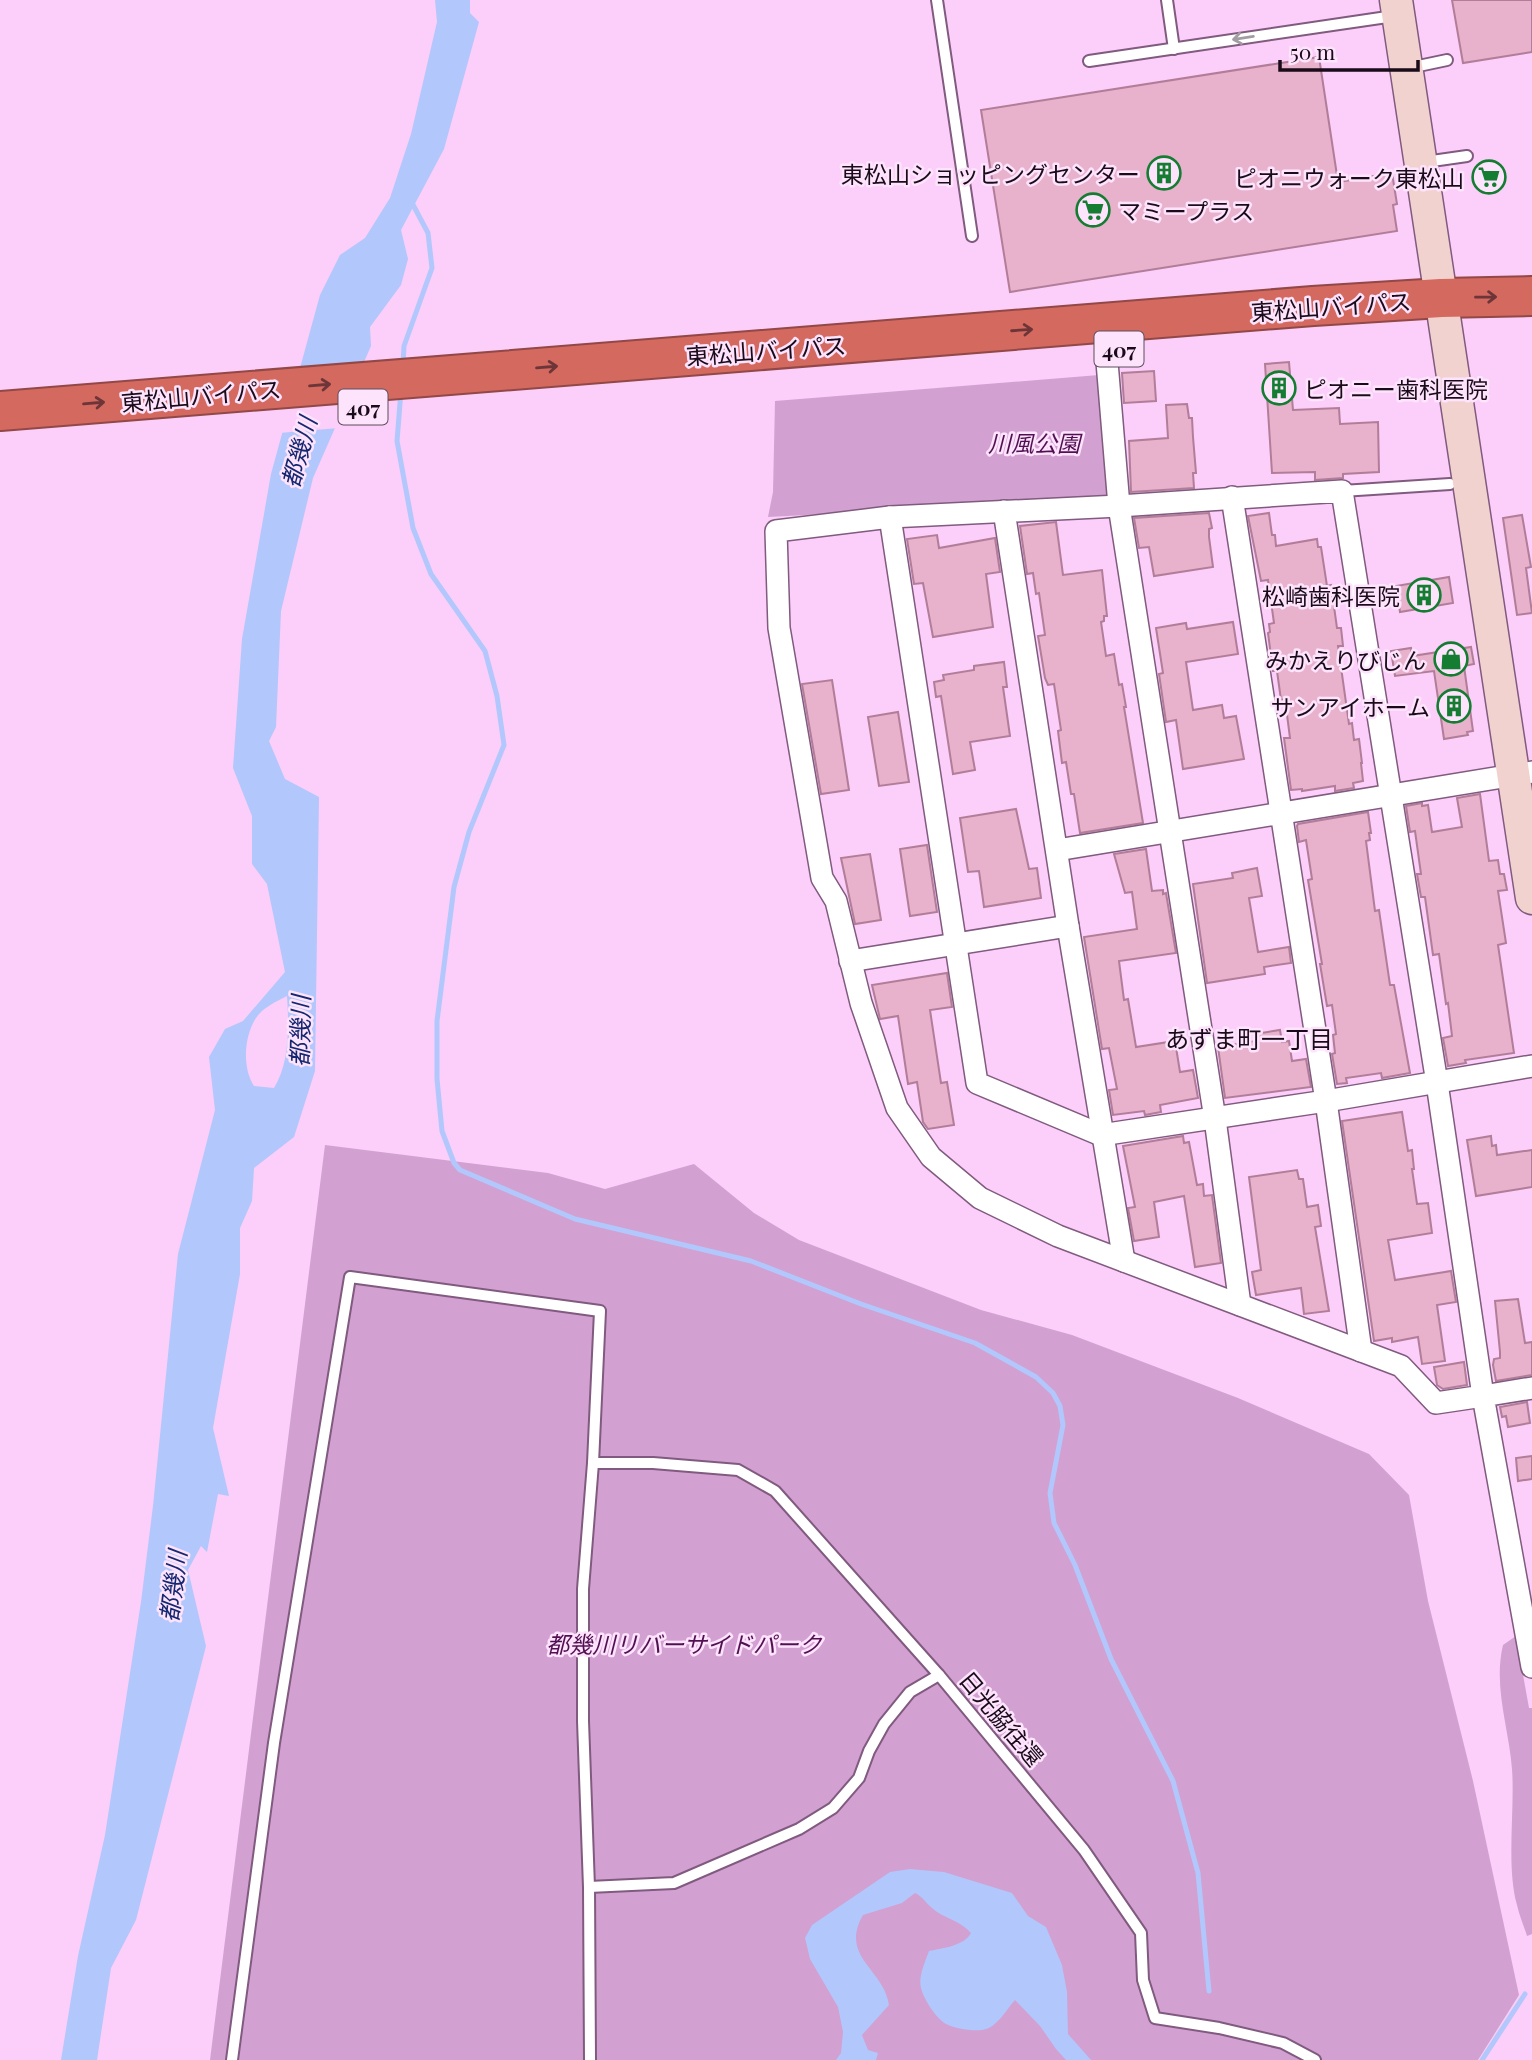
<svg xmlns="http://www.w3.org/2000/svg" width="1532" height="2060" viewBox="0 0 1532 2060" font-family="'Playfair Display','Noto Sans JP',serif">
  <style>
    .green { fill: #d2a0d1 }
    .water { fill: #b2c7fb; fill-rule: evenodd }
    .pier { fill: #fbcff9 }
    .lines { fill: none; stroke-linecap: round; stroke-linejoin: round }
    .stream { stroke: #b2c7fb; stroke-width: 5 }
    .building { fill: #e8b1cc; stroke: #b17d98; stroke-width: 2 }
    .lane-casing { stroke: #805a7f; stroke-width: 14 }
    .street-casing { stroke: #805a7f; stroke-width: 24 }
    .secondary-casing { stroke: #805a7f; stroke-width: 35 }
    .highway-casing { stroke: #924846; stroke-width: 42 }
    .lane { stroke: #fff; stroke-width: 10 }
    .street { stroke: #fff; stroke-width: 21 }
    .secondary { stroke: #f2d2cf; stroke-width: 32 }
    .highway { stroke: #d3695f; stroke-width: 38 }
    .oneway { stroke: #a39da3 }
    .oneway2 { stroke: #6d3538 }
    .labels { text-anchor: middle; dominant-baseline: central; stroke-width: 5; stroke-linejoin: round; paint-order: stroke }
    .shield { fill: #fde3fc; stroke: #5d4c5d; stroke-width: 2 }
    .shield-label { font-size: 21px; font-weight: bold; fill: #190b19 }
    .poi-label { font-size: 23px; fill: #190b19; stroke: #fde3fc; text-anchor: end }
    .street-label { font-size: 23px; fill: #190b19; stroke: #fde3fc }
    .park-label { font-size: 23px; font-style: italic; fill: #511052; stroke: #fde3fc }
    .water-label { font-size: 24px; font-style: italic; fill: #15286f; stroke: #fde3fc }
    .neighbourhood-label { font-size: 24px; fill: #190b19; stroke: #fde3fc }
  </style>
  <rect width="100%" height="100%" fill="#fbcff9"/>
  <g class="green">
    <polygon points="1099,375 1110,490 1104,499 768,517 773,492 775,401"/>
    <polygon points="325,1145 548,1173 605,1189 694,1164 754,1213 799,1240 981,1310 1072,1335 1238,1398 1369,1454 1409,1495 1428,1601 1473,1781 1519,1995 1478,2060 210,2060"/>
    <path d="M1516 1636 1529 1708H1532V1934L1527 1936C1524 1926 1519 1915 1517 1905 1506 1866 1515 1810 1512 1769 1509 1728 1493 1687 1503 1645Z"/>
  </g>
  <g class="water">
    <path d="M435 0H470V13L479 22 444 149 401 230 408 259 401 285 370 327 371 346 313 478 281 611 276 727 269 741 285 779 319 797 315 1071 294 1137 254 1168 252 1201 240 1228V1274L213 1428 229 1496 218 1494 207 1552 201 1546 188 1570 206 1646 136 1920 111 1968 97 2060H61L78 1956 105 1835 141 1602 153 1506 178 1254 215 1110 209 1057 225 1029 243 1021 285 972 267 884 252 864V816L233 768 242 639 271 474 320 295 340 255 365 238 390 198 411 134 437 22ZM287 996C289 1025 290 1063 274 1088L254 1086C242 1068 244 1036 256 1018 262 1008 277 1001 287 996Z"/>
    <path d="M910 1869 944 1872 1012 1893 1028 1916 1046 1927 1062 1965 1067 1992 1068 2034 1091 2060H1066L1056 2049 1040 2026 1015 2000C1007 2009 1000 2022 989 2028 979 2033 956 2029 946 2024 936 2018 924 2000 921 1988 918 1977 925 1962 929 1951 943 1948 964 1946 971 1933 960 1920 944 1919 932 1908 925 1902 923 1897 915 1893L902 1903 863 1915C839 1957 884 1969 889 2005L862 2035 868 2050 878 2053 876 2060H836L841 2053 843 2032 838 2007 810 1959 805 1938 812 1925 890 1872Z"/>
  </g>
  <polygon class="pier" points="368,362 339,428 279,433 297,368"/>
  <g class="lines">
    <g class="stream">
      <polyline points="403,364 404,346 432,268 428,233 411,201"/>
      <polyline points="401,391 397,441 413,528 431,574 485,651 497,696 504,745 469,832 454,887 437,1021 437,1079 442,1131 454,1163 460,1170 575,1219 751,1261 861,1304 975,1343 1036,1377 1053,1393 1060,1406 1063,1425 1050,1493 1054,1523 1075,1565 1111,1659 1173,1781 1198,1873 1209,1991"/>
      <polyline points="1482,2060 1525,1994"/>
    </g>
  </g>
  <g class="building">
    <polygon points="1452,0 1532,0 1532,52 1463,63"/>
    <polygon points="1319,57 1338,182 1392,173 1397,204 1393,205 1397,231 1010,292 981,110"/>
    <polygon points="1289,362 1293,410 1339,408 1340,424 1378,422 1379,472 1343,474 1343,478 1315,480 1315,472 1272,473 1265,364"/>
    <polygon points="1154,371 1156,401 1124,403 1122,373"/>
    <polygon points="1187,404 1189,418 1192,418 1193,437 1196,473 1193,473 1194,488 1131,492 1129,441 1168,438 1166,405"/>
    <polygon points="1209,513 1212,528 1209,529 1209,537 1213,567 1154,576 1149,547 1139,548 1134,518"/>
    <polygon points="1269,513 1272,535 1275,535 1276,546 1317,539 1318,547 1321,547 1327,586 1331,585 1337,628 1341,628 1343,646 1338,646 1349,724 1352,723 1354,740 1359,739 1362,763 1361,763 1363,781 1353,783 1354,788 1335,791 1335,786 1302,791 1302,789 1291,790 1284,738 1290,738 1285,699 1281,700 1277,671 1273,671 1268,633 1270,632 1269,624 1274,623 1268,580 1261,581 1248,516"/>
    <polygon points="1522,515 1531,567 1526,568 1532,613 1517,615 1503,518"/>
    <polygon points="1056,522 1063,575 1102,570 1107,616 1104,616 1104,621 1101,622 1106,656 1114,654 1119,685 1122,684 1126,707 1124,707 1143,823 1080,833 1074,794 1071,794 1066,762 1062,763 1058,731 1061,730 1054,684 1048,685 1045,678 1038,636 1045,635 1039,593 1036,594 1033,573 1027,574 1020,526"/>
    <polygon points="937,535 939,548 995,538 1000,572 986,574 993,627 933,637 923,583 914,584 907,539"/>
    <polygon points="1449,577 1453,603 1400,612 1396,586"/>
    <polygon points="1233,622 1238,654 1186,662 1193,710 1222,705 1224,718 1236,716 1244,759 1183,769 1176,720 1166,722 1159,674 1163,673 1156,628 1186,623 1187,629"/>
    <polygon points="1471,647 1474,664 1464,666 1473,731 1467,732 1468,735 1444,739 1434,671 1395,676 1391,651 1411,648 1412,656"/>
    <polygon points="1004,662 1007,687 1003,687 1010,736 970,742 975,770 953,774 941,696 936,697 934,682 944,680 943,675 974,670 974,666"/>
    <polygon points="832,680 849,790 821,794 802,684"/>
    <polygon points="898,712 909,782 879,786 868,717"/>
    <polygon points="1480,794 1489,861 1498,860 1500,874 1504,874 1507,890 1498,891 1506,943 1498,945 1514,1053 1465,1060 1466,1063 1448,1066 1443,1038 1452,1036 1448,1003 1446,1004 1439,954 1433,955 1425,897 1421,897 1417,874 1421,874 1415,831 1410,832 1406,806 1422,803 1422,806 1428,805 1432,832 1462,827 1457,798"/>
    <polygon points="1016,809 1029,869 1037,868 1041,898 984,907 979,871 968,872 960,818"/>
    <polygon points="1368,812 1371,833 1369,833 1370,840 1366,841 1375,911 1379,910 1390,985 1394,985 1410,1073 1382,1078 1381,1073 1346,1078 1347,1083 1337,1084 1332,1054 1335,1053 1333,1035 1336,1034 1332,1005 1327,1006 1320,964 1322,964 1308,880 1312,879 1306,840 1299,842 1297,826 1298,824"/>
    <polygon points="927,845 937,912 910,916 900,849"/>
    <polygon points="1146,849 1152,891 1163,890 1163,894 1166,893 1176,953 1119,961 1124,1000 1128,999 1136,1047 1175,1041 1180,1072 1193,1070 1198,1098 1160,1105 1161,1112 1145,1115 1144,1111 1113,1115 1109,1090 1117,1089 1109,1048 1102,1049 1084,937 1137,929 1132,892 1125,893 1114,854"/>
    <polygon points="870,854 881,920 855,924 841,858"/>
    <polygon points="1257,868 1262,896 1249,898 1258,952 1289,947 1291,963 1264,967 1265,974 1207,983 1193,884 1233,878 1232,873"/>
    <polygon points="947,973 952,1007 930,1010 941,1083 947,1082 954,1125 928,1129 923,1122 917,1082 908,1084 898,1016 880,1019 872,985"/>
    <polygon points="1280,1030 1282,1042 1289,1041 1292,1061 1306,1059 1311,1087 1225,1098 1218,1047 1256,1041 1255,1034"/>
    <polygon points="1402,1112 1408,1151 1412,1150 1414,1169 1412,1169 1417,1204 1428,1203 1432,1233 1388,1240 1395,1280 1451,1271 1456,1302 1437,1305 1445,1361 1422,1364 1418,1337 1392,1342 1392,1338 1374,1341 1342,1121"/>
    <polygon points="1183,1136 1184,1143 1189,1142 1197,1185 1203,1184 1204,1196 1212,1195 1221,1263 1195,1267 1184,1196 1154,1202 1159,1237 1134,1241 1128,1208 1135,1207 1123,1146"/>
    <polygon points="1491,1136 1492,1146 1496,1145 1497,1155 1532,1150 1532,1187 1476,1196 1467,1140"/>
    <polygon points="1297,1170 1299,1179 1303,1179 1307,1207 1318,1205 1321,1226 1315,1227 1329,1311 1304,1314 1301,1288 1256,1295 1252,1272 1261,1270 1249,1177"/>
    <polygon points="1518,1299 1525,1343 1532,1342 1532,1375 1496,1381 1493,1365 1494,1359 1500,1358 1500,1352 1495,1301"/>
    <polygon points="1464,1362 1467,1385 1443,1389 1437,1385 1434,1367"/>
    <polygon points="1527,1402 1530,1423 1508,1427 1506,1416 1502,1417 1500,1407"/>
    <polygon points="1532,1456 1532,1479 1518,1481 1516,1458"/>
  </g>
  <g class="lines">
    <defs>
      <g id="lane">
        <polyline points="937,0 972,236"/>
        <polyline points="1167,0 1174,49"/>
        <polyline points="1089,61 1394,16"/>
        <polyline points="1409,68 1447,60"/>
        <polyline points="1425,162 1467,156"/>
        <polyline points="1342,491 1450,484"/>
        <polyline points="593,1463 653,1463 738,1470 775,1491 939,1675 1084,1850 1141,1933 1143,1980 1155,2018 1219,2028 1283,2043 1315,2060"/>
        <polyline points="589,1887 674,1883 799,1829 833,1808 859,1778 869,1751 884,1724 910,1692 939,1675"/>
        <polyline points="232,2060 274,1743 350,1277 600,1311 593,1463 583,1589 583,1721 589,1887 590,2060"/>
      </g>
      <g id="street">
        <polyline points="1106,350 1119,506 1215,1119 1240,1305"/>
        <polyline points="1232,497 1326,1101 1361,1351"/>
        <polyline points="1004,511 1068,926"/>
        <polyline points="890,517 977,1083 1101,1135 1326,1101 1532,1066"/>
        <polyline points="1057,850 1532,772"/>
        <polyline points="850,961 1068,926 1124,1261"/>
        <polyline points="1532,1388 1483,1396 1437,1083 1342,491 1119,506 890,517 776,531 779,628 822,878 836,901 861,1003 897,1108 931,1157 980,1198 1058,1236 1401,1366 1436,1403 1483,1396 1532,1667"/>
      </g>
      <polyline id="secondary" points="1396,0 1532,898"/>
      <polyline id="highway" points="0,411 1313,306 1441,298 1532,296"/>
    </defs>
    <use href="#lane" class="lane-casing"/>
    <use href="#street" class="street-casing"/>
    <use href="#secondary" class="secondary-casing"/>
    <use href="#highway" class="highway-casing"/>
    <use href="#lane" class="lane"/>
    <use href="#street" class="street"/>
    <use href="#secondary" class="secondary"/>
    <use href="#highway" class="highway"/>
  </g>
  <defs><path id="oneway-shaft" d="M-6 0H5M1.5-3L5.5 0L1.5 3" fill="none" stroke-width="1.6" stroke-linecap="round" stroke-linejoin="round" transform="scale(1.75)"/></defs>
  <use class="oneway" href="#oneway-shaft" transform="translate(1243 38) rotate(171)"/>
  <g class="oneway2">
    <use href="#oneway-shaft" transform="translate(1486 297) rotate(-1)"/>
    <use href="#oneway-shaft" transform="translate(1022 330) rotate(-4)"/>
    <use href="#oneway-shaft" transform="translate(547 367) rotate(-5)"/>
    <use href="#oneway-shaft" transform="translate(320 385) rotate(-5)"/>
    <use href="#oneway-shaft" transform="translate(94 403) rotate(-5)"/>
  </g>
  <defs>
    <symbol id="building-ring" viewBox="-11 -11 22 22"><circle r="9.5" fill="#fde3fc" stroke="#147d31" stroke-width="1.5"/><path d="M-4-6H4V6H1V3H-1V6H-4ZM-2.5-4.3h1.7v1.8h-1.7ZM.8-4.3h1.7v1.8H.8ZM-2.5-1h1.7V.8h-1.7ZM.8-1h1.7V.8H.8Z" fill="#147d31"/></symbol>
    <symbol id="supermarket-ring" viewBox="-11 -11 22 22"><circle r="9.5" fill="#fde3fc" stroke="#147d31" stroke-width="1.5"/><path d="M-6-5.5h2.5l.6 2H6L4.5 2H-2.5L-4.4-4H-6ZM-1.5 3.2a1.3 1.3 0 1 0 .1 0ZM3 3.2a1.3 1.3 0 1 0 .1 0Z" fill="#147d31"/></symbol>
    <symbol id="shop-ring" viewBox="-11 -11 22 22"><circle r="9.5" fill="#fde3fc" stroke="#147d31" stroke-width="1.5"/><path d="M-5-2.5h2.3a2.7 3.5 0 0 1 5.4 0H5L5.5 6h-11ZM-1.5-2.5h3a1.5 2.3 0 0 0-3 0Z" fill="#147d31"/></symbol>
  </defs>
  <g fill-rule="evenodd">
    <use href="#building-ring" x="1145" y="154" width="38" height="38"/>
    <use href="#supermarket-ring" x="1470" y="158" width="38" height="38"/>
    <use href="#supermarket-ring" x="1074" y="191" width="38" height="38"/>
    <use href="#building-ring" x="1260" y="369" width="38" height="38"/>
    <use href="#building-ring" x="1405" y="576" width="38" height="38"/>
    <use href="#shop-ring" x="1432" y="640" width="38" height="38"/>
    <use href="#building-ring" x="1435" y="687" width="38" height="38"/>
  </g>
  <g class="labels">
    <g class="shield">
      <rect x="1094.5" y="331.5" width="49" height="35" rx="5"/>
      <rect x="338.5" y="389.5" width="49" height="35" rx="5"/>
    </g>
    <g class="shield-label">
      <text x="1119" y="349">407</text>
      <text x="363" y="407">407</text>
    </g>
    <g class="poi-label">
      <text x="1140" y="173">東松山ショッピングセンター</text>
      <text x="1464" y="177">ピオニウォーク東松山</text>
      <text x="1118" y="210" text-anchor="start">マミープラス</text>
      <text x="1304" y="388" text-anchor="start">ピオニー歯科医院</text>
      <text x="1400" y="595">松崎歯科医院</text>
      <text x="1426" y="659">みかえりびじん</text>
      <text x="1430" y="706">サンアイホーム</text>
    </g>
    <g class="street-label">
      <text transform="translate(1331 306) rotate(-4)">東松山バイパス</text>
      <text transform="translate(766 350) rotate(-4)">東松山バイパス</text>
      <text transform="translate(201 395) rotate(-5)">東松山バイパス</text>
      <text transform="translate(1002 1718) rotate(50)">日光脇往還</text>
    </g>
    <g class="park-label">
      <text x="1034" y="442">川風公園</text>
      <text x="684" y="1643">都幾川リバーサイドパーク</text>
    </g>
    <g class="water-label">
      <text transform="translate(298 452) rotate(-75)">都幾川</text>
      <text transform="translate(299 1031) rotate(-89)">都幾川</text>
      <text transform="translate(172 1586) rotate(-83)">都幾川</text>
    </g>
    <g class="neighbourhood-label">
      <text x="1249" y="1038">あずま町一丁目</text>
    </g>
  </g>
  <path d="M1280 60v10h138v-10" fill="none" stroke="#190b19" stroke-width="3.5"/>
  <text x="1290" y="60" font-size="21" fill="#190b19" stroke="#fde3fc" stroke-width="5" paint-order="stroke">50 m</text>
</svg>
